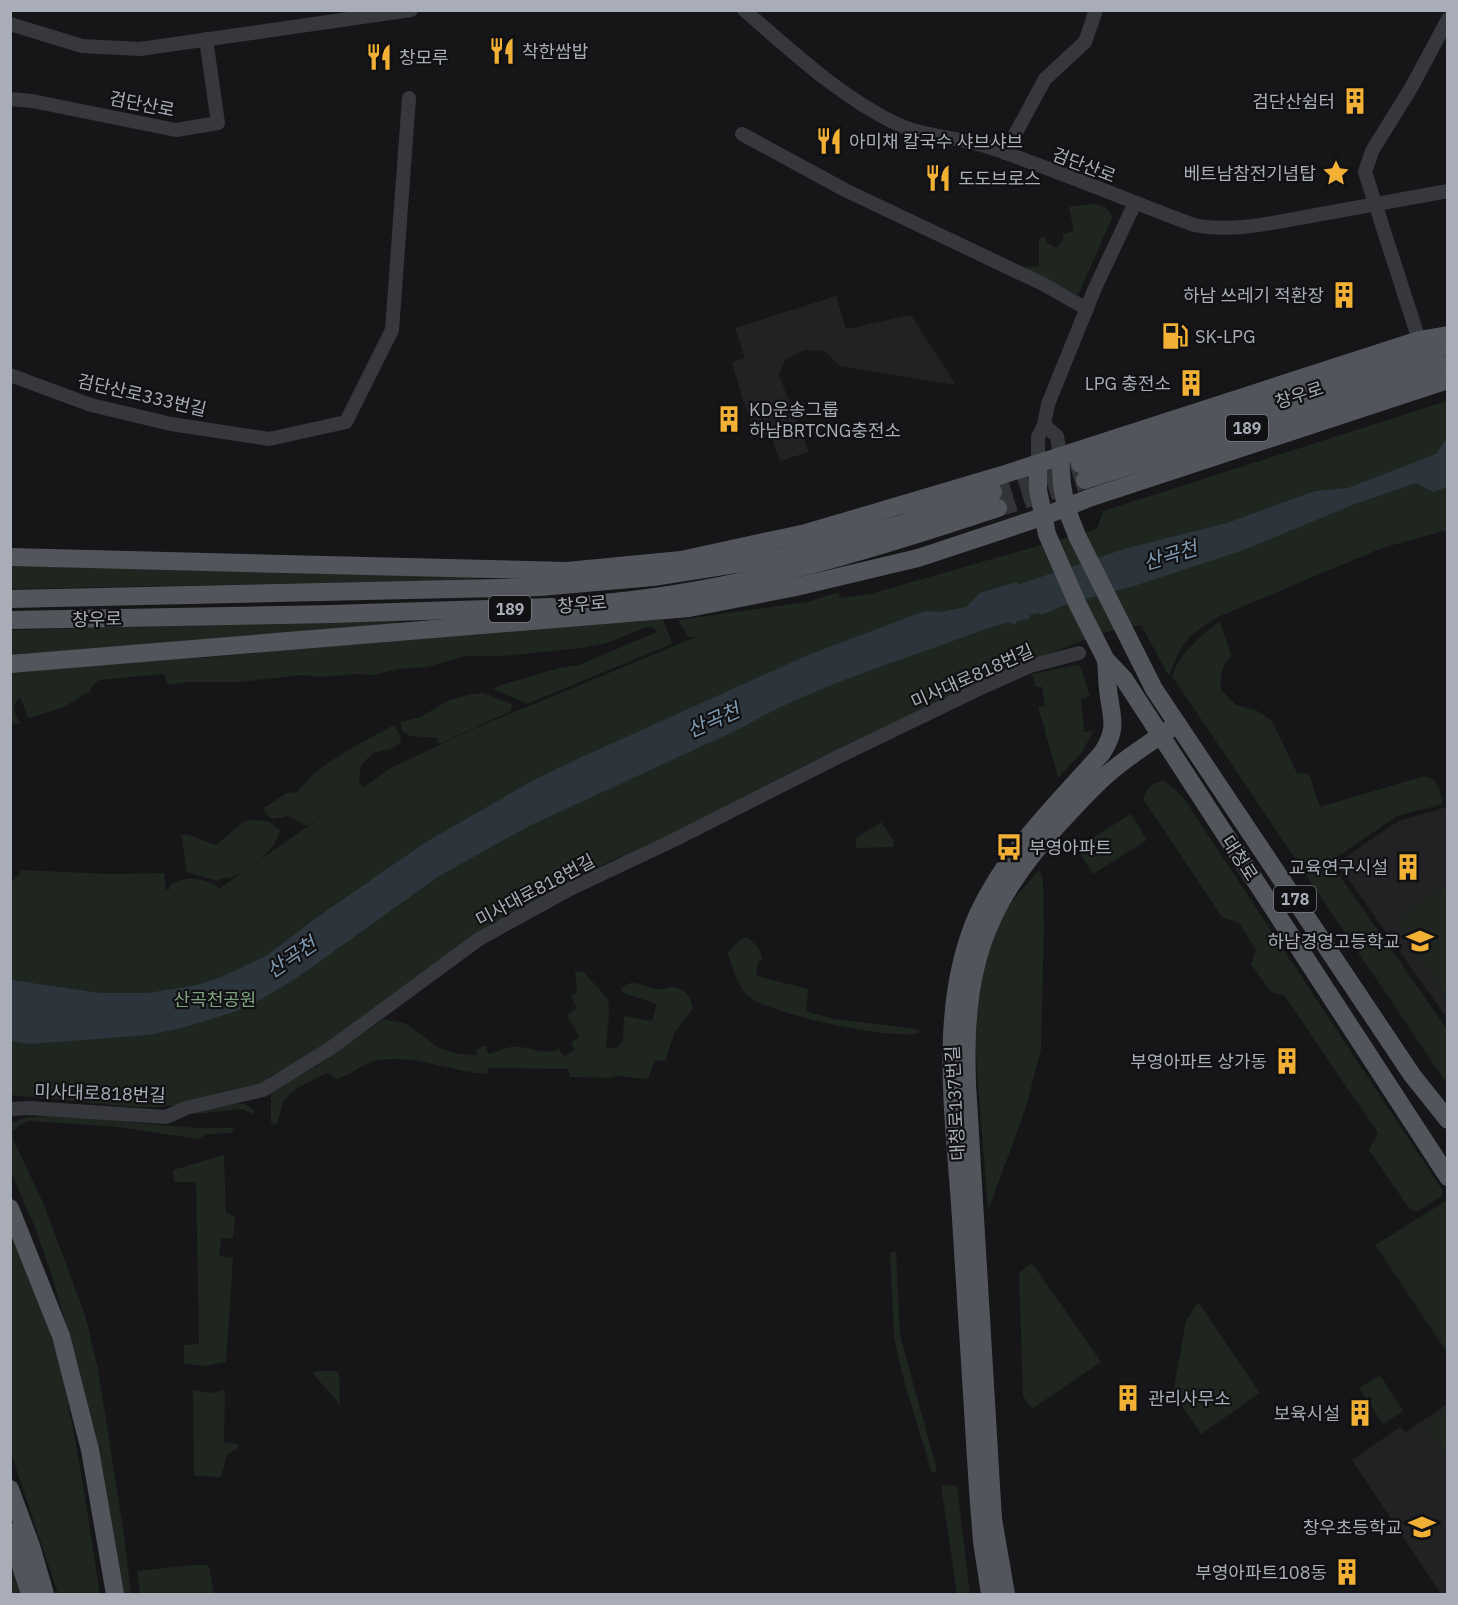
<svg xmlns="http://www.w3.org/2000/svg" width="1458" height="1605" viewBox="0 0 1458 1605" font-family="'IBM Plex Sans','Noto Sans KR',sans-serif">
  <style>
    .built { fill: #222225 }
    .green { fill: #1e261f }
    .water { fill: #2c353c }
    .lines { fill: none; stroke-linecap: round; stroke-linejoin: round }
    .major-tunnel { stroke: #333438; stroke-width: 18; stroke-dasharray: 18 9; stroke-linecap: butt }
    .minor { stroke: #37383d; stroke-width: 14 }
    .major { stroke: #53555c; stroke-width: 18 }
    .labels { text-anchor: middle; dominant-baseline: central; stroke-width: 4.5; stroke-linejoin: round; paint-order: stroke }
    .shield { fill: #111113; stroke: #7b7e86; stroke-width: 1.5 }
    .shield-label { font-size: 16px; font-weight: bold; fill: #a8adb8 }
    .poi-label { font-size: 18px; fill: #a8adb8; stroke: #111113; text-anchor: end }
    .street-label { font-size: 18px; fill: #a8adb8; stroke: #111113 }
    .park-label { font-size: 18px; fill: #7fa381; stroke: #111113 }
    .water-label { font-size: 20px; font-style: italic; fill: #7f9bb3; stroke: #111113 }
  </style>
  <rect width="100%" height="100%" fill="#161618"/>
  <g class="built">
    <polygon points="836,296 846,329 911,315 956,385 840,366 825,351 804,350 785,360 779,375 809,452 780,461 771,437 753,428 741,394 732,362 745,358 735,328"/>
    <polygon points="1447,807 1447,1018 1337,863 1398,821"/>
    <polygon points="1447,1404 1447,1594 1441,1594 1352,1460 1400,1427 1406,1432"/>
  </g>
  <g class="green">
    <path d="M1091 204C1100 205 1111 207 1112 218L1078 295 1028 270 1026 267 1039 266V238L1046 237 1047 243 1056 248 1063 240V234L1074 231 1069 207Z"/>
    <path d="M1447 401V530L1382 548 1218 617C1186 637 1183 641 1169 676L1141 625 1102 633 1030 661 628 856 619 857 588 872 585 876 550 892 485 929 319 1050 288 1069 271 1076 252 1090 183 1104 158 1107H134L11 1095 10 884 22 870 111 874 164 873 166 889 169 890 170 885C185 875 205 878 220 888L358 791 307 826 288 816 272 819 265 813 264 808 287 793 298 792C313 766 367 740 394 725L401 737 400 743 391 749 373 753 361 765 359 781 364 787 389 769 471 730 698 636 689 638 678 620 807 602 839 592 840 598 870 594 1097 529 1103 511Z"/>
    <polygon points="18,566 478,577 472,580 11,589 10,567"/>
    <path d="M663 618C665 628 670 634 672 644L527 704 493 689 498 686 559 668 579 665 657 632 653 628 647 627 607 643 582 648 503 656H465L427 667 399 669 374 675 357 674 320 677 303 675 239 682H188L168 685 164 674 99 680 93 685 90 691 62 708 28 718 20 697C10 706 15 715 21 724L11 723 10 671 212 657Z"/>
    <polygon points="395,620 399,623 11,658 10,630"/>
    <path d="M1220 621 1231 656C1221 666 1220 676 1221 690L1236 705 1256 710 1272 721 1297 773 1309 774 1320 807 1424 776C1439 779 1440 791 1443 804L1397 816 1330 862 1447 1029V1084L1172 676C1181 651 1200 637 1220 621Z"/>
    <polygon points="1076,665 1080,666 1090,697 1081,699 1084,732 1093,731 1082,753 1058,777 1038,707 1045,706 1042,687 1036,687 1032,674"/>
    <polygon points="483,693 512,704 511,711 439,744 437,738 410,736 402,731 401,722 421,717 449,700 468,695"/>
    <path d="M1165 781 1183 797 1443 1191 1441 1197 1416 1212 1409 1208 1369 1150 1378 1133 1284 995 1271 992 1251 964 1256 950 1239 923 1222 917 1143 799C1148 787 1152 782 1165 781Z"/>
    <polygon points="1131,814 1147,840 1093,874 1076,848"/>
    <path d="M249 820 268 821 280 830C276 849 253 868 235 876 228 879 223 877 217 881L187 872 181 834 189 835 216 845 243 822Z"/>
    <polygon points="881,822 894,841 893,847 856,848 856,838"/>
    <polygon points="1039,870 1043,880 1044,928 1041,1049 1026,1107 988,1211 972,1005 994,927 1018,894"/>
    <polygon points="1447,885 1447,998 1396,920"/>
    <path d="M747 937C754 943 762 950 762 960L758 962 756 976 809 989 806 1007 808 1012 834 1019 911 1028 918 1030 919 1033C893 1041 771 1014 749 997 741 991 729 962 728 952L740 940Z"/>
    <path d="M575 971 584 972C589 979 604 993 607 999 612 1009 606 1035 606 1048H617L623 1041 624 1016 652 1021 657 1004 623 993 621 989C632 976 644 988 658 989 663 990 667 988 672 986 686 991 690 994 693 1009L675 1032 665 1061 655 1060 648 1079 616 1076 613 1078 570 1077 568 1069 489 1068 487 1074C450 1072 413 1053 375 1061 361 1064 350 1076 336 1079L327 1073C314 1079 294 1088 285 1099 281 1105 280 1115 277 1123L273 1125 271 1122V1093L275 1089 317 1066 384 1019 407 1024 439 1048 459 1054 476 1055 477 1049 485 1045 489 1054C499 1051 507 1046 517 1047 534 1047 542 1056 559 1049L564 1056 575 1050 571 1042 579 1037 567 1015 577 1008 571 996 577 993Z"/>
    <polygon points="233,1103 245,1104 254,1110 254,1114 241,1109 196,1114 192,1113"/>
    <polygon points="62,1116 196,1128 234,1128 231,1133 208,1134 198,1139 118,1127 30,1121 20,1125 12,1132 14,1141 44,1205 85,1315 98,1369 124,1535 131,1594 119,1594 90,1419 77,1362 52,1276 36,1230 11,1172 10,1123 28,1117"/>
    <polygon points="224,1155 226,1213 235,1216 233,1238 221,1239 219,1256 233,1258 226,1362 205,1366 184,1364 184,1345 199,1344 196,1182 174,1182 173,1170"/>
    <polygon points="1446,1201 1448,1203 1447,1352 1375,1245"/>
    <path d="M13 1237C21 1255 29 1273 36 1291 72 1386 84 1495 100 1594H58L11 1453 10 1244Z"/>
    <polygon points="896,1252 900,1335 937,1470 935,1473 931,1471 901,1370 894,1336 890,1253"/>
    <polygon points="1032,1263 1101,1362 1032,1409 1023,1396 1019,1273"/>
    <polygon points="1198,1302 1260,1393 1201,1434 1173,1393 1186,1321"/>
    <polygon points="315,1371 337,1371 339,1374 340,1404 313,1374"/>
    <polygon points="1380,1375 1403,1411 1383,1424 1359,1388"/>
    <polygon points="193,1390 210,1393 225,1390 224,1442 238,1444 239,1447 227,1455 221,1477 194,1476"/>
    <polygon points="1447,1410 1447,1452 1445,1454 1426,1424"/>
    <polygon points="941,1485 957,1486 970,1594 957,1594"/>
    <polygon points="10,1561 21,1594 11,1594"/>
    <polygon points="193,1565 207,1565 209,1567 214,1594 140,1594 137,1571"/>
  </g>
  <path class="water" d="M1447 441V487L1434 492 1416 483 1355 504 1241 551 1134 586 1064 605 1042 615 1039 613 1030 615 1029 619 1017 621 1016 624 1013 625 1011 622 991 627C907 659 817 684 739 729L529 826 439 876 298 977 262 999 237 1011 182 1028 148 1035 30 1044 11 1041V980L100 993H148L197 985 219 978 266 956 319 916 426 842 532 781 584 756 808 655 925 611 941 612 966 607 980 593 1016 582 1020 584 1124 549 1227 523 1315 491 1348 488 1436 454 1444 442Z"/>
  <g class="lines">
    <g class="major-tunnel">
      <polyline points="993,492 1080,464"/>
      <polyline points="998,508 1085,480"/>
    </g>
    <g class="minor">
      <path d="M744 10C792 51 840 97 897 124 927 138 963 137 994 149 1061 172 1127 200 1194 225 1234 233 1276 222 1316 215 1360 207 1404 199 1448 191"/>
      <polyline points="10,24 82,46 140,49 411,10"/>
      <polyline points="10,99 32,101 176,130 218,123 206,39"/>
      <polyline points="742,134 845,190 1043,284 1087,309"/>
      <polyline points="1005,153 1045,79 1085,42 1096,10"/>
      <polyline points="1419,340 1365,172 1372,151 1411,88 1448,19"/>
      <polyline points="10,375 91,405 171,424 269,439 346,422 392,330 409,98"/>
      <polyline points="1044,425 1057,436 1060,457"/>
      <polyline points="1038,464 1038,437 1044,425 1048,404 1095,288 1135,203"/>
      <polyline points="10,1109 29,1108 166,1117 186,1108 263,1090 331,1048 479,939 568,890 672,841 840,756 983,687 1030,666 1079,653"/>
    </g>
    <g class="major">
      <polyline points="1060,457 1062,484 1066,508 1078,538 1154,689 1412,1075 1448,1120"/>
      <polyline points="1038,464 1038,490 1047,534 1078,605 1106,660 1124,679 1448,1177"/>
      <polyline points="1080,464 1403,362 1438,350 1448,344"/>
      <polyline points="1085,480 1448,365"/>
      <polyline points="10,557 567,571 681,560 806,533 999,476 1419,340 1448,335"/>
      <polyline points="10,599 540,587 653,577 780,557 901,524 993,492"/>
      <path d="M591 604C731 593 866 552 998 508"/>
      <polyline points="10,620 332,614 552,607"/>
      <polyline points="10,664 689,608 796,587 918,558 1042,517 1089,498 1448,380"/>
      <polyline points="10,1208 61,1336 90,1450 115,1594"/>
      <polyline points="10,1489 31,1546 45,1594"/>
      <polyline points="10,1532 30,1594"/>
      <path d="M990 1594 982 1542 978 1490C972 1400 967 1309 961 1219 955 1119 936 1008 978 914 1007 851 1057 804 1102 753 1119 727 1111 717 1108 689 1107 680 1107 670 1106 660"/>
      <path d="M1006 1594 993 1519 967 1084C963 973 981 910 1056 827 1074 808 1091 788 1110 772 1131 754 1155 740 1177 724"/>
    </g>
  </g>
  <defs>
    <symbol id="restaurant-bare" viewBox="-9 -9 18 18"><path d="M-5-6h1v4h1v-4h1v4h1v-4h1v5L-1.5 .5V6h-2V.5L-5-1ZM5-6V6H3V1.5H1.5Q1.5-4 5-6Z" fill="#f2b134" stroke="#111113" stroke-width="2.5" paint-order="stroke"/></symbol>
    <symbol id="building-bare" viewBox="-9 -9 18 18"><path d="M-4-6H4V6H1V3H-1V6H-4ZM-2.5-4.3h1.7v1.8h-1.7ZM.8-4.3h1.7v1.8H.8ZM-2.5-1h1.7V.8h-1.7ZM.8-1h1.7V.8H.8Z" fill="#f2b134" stroke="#111113" stroke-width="2.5" paint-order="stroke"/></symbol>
    <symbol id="sight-bare" viewBox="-9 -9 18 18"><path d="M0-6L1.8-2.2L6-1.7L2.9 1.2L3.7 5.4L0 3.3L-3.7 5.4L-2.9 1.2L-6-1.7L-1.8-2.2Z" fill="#f2b134" stroke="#111113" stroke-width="2.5" paint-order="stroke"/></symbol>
    <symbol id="fuel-bare" viewBox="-9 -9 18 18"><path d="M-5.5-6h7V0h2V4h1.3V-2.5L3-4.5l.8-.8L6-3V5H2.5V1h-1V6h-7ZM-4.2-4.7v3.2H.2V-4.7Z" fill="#f2b134" stroke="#111113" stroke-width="2.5" paint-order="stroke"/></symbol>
    <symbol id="bus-bare" viewBox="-9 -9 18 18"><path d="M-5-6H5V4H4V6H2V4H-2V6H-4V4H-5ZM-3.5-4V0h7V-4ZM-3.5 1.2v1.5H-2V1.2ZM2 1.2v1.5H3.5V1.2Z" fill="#f2b134" stroke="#111113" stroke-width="2.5" paint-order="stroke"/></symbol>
    <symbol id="school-bare" viewBox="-9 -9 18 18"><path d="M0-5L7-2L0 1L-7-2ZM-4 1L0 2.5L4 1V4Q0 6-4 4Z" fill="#f2b134" stroke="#111113" stroke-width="2.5" paint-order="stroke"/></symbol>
  </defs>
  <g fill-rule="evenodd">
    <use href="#restaurant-bare" x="483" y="32" width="38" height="38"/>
    <use href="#restaurant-bare" x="360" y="38" width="38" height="38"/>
    <use href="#building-bare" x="1336" y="82" width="38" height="38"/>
    <use href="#restaurant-bare" x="810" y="122" width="38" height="38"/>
    <use href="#sight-bare" x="1317" y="154" width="38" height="38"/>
    <use href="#restaurant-bare" x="919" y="159" width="38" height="38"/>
    <use href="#building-bare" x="1325" y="276" width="38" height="38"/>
    <use href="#fuel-bare" x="1156" y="317" width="38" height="38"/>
    <use href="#building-bare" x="1172" y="364" width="38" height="38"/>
    <use href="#building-bare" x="710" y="400" width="38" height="38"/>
    <use href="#bus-bare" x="990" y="828" width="38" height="38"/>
    <use href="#building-bare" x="1389" y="848" width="38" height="38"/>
    <use href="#school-bare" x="1401" y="922" width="38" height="38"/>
    <use href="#building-bare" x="1268" y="1042" width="38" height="38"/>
    <use href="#building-bare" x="1109" y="1379" width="38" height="38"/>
    <use href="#building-bare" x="1341" y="1394" width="38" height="38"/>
    <use href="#school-bare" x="1403" y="1508" width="38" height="38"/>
    <use href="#building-bare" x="1328" y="1553" width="38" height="38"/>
  </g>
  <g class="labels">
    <g class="shield">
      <rect x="1226" y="415" width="42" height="26" rx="4.5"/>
      <rect x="489" y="596" width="42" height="26" rx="4.5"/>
      <rect x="1274" y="886" width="42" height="26" rx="4.5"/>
    </g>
    <g class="shield-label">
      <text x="1247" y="428">189</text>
      <text x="510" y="609">189</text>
      <text x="1295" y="899">178</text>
    </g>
    <g class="poi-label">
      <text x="522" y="51" text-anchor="start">착한쌈밥</text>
      <text x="399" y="57" text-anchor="start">창모루</text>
      <text x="1335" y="101">검단산쉼터</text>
      <text x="849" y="141" text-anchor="start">아미채 칼국수 샤브샤브</text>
      <text x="1316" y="173">베트남참전기념탑</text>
      <text x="958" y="178" text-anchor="start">도도브로스</text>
      <text x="1324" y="295">하남 쓰레기 적환장</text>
      <text x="1195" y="336" text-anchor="start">SK-LPG</text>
      <text x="1171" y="383">LPG 충전소</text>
      <text x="749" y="409" text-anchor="start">KD운송그룹<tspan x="749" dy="21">하남BRTCNG충전소</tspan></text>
      <text x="1029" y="847" text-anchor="start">부영아파트</text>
      <text x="1388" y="867">교육연구시설</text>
      <text x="1400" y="941">하남경영고등학교</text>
      <text x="1267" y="1061">부영아파트 상가동</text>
      <text x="1148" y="1398" text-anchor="start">관리사무소</text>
      <text x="1340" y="1413">보육시설</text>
      <text x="1402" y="1527">창우초등학교</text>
      <text x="1327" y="1572">부영아파트108동</text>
    </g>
    <g class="street-label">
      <text transform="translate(142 104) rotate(11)">검단산로</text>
      <text transform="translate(1084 165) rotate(21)">검단산로</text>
      <text transform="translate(142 395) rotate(13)">검단산로333번길</text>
      <text transform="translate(1299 395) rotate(-18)">창우로</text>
      <text transform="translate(582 604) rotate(-5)">창우로</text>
      <text transform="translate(97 619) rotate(-1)">창우로</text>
      <text transform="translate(972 676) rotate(-24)">미사대로818번길</text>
      <text transform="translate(1240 858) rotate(57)">대청로</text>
      <text transform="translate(535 890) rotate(-28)">미사대로818번길</text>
      <text transform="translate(100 1093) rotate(2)">미사대로818번길</text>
      <text transform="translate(955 1103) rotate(-93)">대청로137번길</text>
    </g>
    <g class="park-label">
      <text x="215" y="999">산곡천공원</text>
    </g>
    <g class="water-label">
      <text transform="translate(1170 555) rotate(-17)">산곡천</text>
      <text transform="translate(713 720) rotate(-24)">산곡천</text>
      <text transform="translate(291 957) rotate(-34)">산곡천</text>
    </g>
  </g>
  <rect width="1458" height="1605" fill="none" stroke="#a8adb8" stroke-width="24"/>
</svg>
